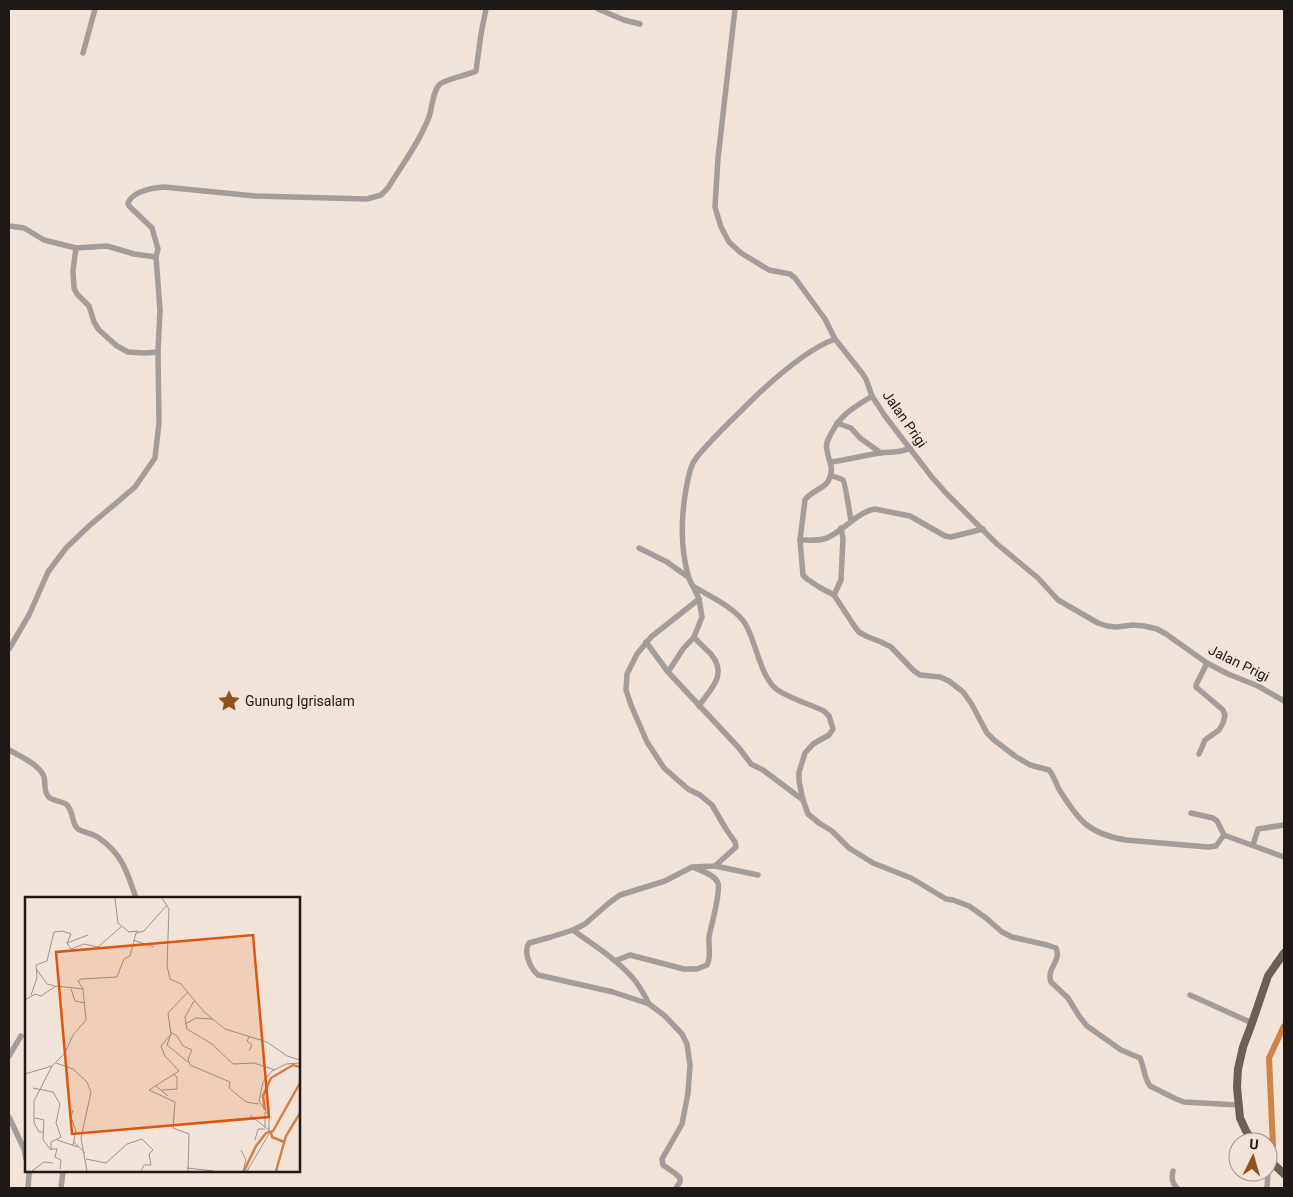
<svg xmlns="http://www.w3.org/2000/svg" width="1293" height="1197" viewBox="0 0 1293 1197" font-family="Roboto,sans-serif">
  <style>
    .lines { fill: none; stroke-linecap: round; stroke-linejoin: round }
    .canal { stroke: #d08247; stroke-width: 6 }
    .minor { stroke: #a39c98; stroke-width: 5.5 }
    .major { stroke: #6a6059; stroke-width: 8 }
    .labels { text-anchor: middle; dominant-baseline: central; stroke-width: 4; stroke-linejoin: round; paint-order: stroke }
    .street-label { font-size: 14px; fill: #1e1916; stroke: #f2e3d9 }
    .poi-label { font-size: 14px; fill: #1e1916; stroke: #f2e3d9; text-anchor: start }
    .inset-river { fill: none; stroke: #d08247; stroke-width: 2.5 }
    .inset-road { fill: none; stroke: #9d928b; stroke-width: 1 }
    .view { fill: #de560c; fill-opacity: 0.15; stroke: #de560c; stroke-width: 2.5 }
    .inset-edge { fill: none; stroke: #1e1916; stroke-width: 2.5 }
  </style>
  <rect width="100%" height="100%" fill="#f2e3d9"/>
  <g class="lines">
    <polyline class="canal" points="1273,1146 1269,1058 1284,1026"/>
    <g class="minor">
      <polyline points="598,9 624,20 640,24"/>
      <polyline points="735,9 718,158 715,207 721,227 729,242 741,253 769,270 790,274 795,278 825,319 835,339 862,373 866,379 872,396 885,416 931,476 945,492 997,544 1038,578 1058,600 1098,623 1107,626 1116,627 1133,625 1144,626 1157,629 1166,634 1207,663 1228,674 1258,686 1284,701"/>
      <polyline points="83,53 95,9"/>
      <path d="M9 226 24 228 44 240 76 248 107 246 134 254 156 257 158 249 152 228 129 206 128 203C133 191 152 188 164 187L255 196 367 199 381 195 388 188C402 165 419 143 429 117 432 108 433 90 440 84 446 79 468 75 476 71L481 34 486 9"/>
      <polyline points="76,248 73,271 74,288 77,294 89,306 94,322 99,330 117,346 128,352 145,353 158,352"/>
      <path d="M872 396C855 407 842 413 832 432 829 438 825 443 827 450 828 460 834 467 830 477 827 489 811 490 805 500L800 540 803 575 807 579 819 587 834 595 855 627 859 632 866 636 881 642 891 647 913 670 920 675 940 677 949 681 963 692 971 703 987 733 994 740 1015 756 1030 765 1049 770C1054 776 1056 784 1060 791 1079 821 1089 834 1126 840L1208 847 1216 846 1224 835 1284 857"/>
      <polyline points="837,423 851,428 860,438 881,453"/>
      <path d="M831 462C847 460 862 456 879 453 890 451 899 454 910 448"/>
      <path d="M831 476C835 477 840 478 843 480 845 482 850 515 851 521"/>
      <path d="M800 540C807 540 816 541 824 539 840 535 856 512 875 509L910 516 945 536 951 537 983 529"/>
      <polyline points="639,548 667,562 688,577"/>
      <path d="M694 587C710 596 737 609 746 625 756 643 760 674 775 688 785 697 810 704 824 711L829 716 833 729 829 735 813 744 805 753 799 772V781L803 800 808 814 819 823 832 831 849 848 873 863 911 878 946 899 953 900 969 906 986 918 1002 932 1012 937 1047 945 1056 948C1062 962 1046 967 1051 982L1068 998 1079 1016 1087 1026 1121 1050 1140 1058C1144 1067 1144 1078 1150 1086L1176 1099 1184 1102 1238 1105"/>
      <polyline points="834,595 841,580 843,538 841,528"/>
      <polyline points="699,599 702,617 694,637 683,649 668,672 739,748 751,764 763,770 803,800"/>
      <path d="M694 637C699 643 705 648 711 654 728 675 711 688 699 706"/>
      <polyline points="646,642 668,672"/>
      <polyline points="9,649 29,615 48,572 66,548 89,526 135,487 155,458 159,423 158,352 160,310 156,257"/>
      <path d="M9 750C20 756 40 765 44 777 46 783 43 790 48 796 52 802 62 800 67 805 74 812 71 823 78 829 84 833 93 833 99 838 123 855 127 872 136 898"/>
      <polyline points="1199,754 1205,740 1219,730 1223,723 1225,715 1223,710 1196,687 1196,685 1207,663"/>
      <polyline points="1191,813 1213,818 1217,821 1224,835"/>
      <polyline points="1253,845 1258,829 1284,825"/>
      <polyline points="715,866 758,875"/>
      <path d="M573 930C593 945 615 958 632 977 639 985 644 994 649 1004"/>
      <path d="M615 961 630 955 684 969H697L707 965C712 955 708 947 709 937 711 926 721 892 718 883 715 875 702 871 695 868"/>
      <polyline points="1190,995 1252,1023"/>
      <polyline points="9,1056 21,1036"/>
      <polyline points="9,1117 24,1149 26,1159"/>
      <path d="M1173 1171C1171 1178 1172 1183 1177 1188"/>
      <polyline points="28,1188 29,1175 29,1171"/>
      <polyline points="61,1188 63,1171"/>
      <path d="M676 1188 680 1182V1178L676 1174 663 1165 662 1159 682 1124 688 1093 690 1065 687 1044 682 1034 665 1016 649 1004 613 992 538 975C530 968 523 952 529 943L551 937 573 930 585 924 609 903 620 895 665 881 692 867 715 866 736 847 735 842 726 829 712 805 700 795 688 789 664 768 647 742 631 705 626 690 627 674 637 654 651 637 699 599C696 591 690 583 688 575 680 546 681 518 686 489 688 480 689 471 693 463 698 454 706 447 712 440 726 425 741 411 755 397 776 377 808 349 835 339"/>
      <polyline points="1267,1188 1268,1172"/>
    </g>
    <g class="major">
      <polyline points="1254,1142 1246,1131 1240,1118 1237,1087 1238,1069 1243,1047 1252,1023 1268,976 1284,953"/>
      <polyline points="1268,1159 1284,1174"/>
    </g>
  </g>
  <defs>
    <symbol id="sight-bare" viewBox="-9 -9 18 18"><path d="M0-6L1.8-2.2L6-1.7L2.9 1.2L3.7 5.4L0 3.3L-3.7 5.4L-2.9 1.2L-6-1.7L-1.8-2.2Z" fill="#91511c" stroke="#f2e3d9" stroke-width="2.5" paint-order="stroke"/></symbol>
  </defs>
  <g fill-rule="evenodd">
    <use href="#sight-bare" x="213" y="685" width="32" height="32"/>
  </g>
  <g class="labels">
    <g class="street-label">
      <text transform="translate(905 419) rotate(55)">Jalan Prigi</text>
      <text transform="translate(1239 663) rotate(26)">Jalan Prigi</text>
    </g>
    <g class="poi-label">
      <text x="245" y="701">Gunung Igrisalam</text>
    </g>
  </g>
  <g transform="translate(25 897)">
    <rect width="275" height="275" fill="#f2e3d9"/>
    <path class="inset-river" d="M240 213 238 199 246 181 268 168 275 170M246 235 247 240 259 245M219 274 231 249 241 236 248 234 275 186M251 274 261 239 275 216"/>
    <path class="inset-road" d="M90 1 93 26 104 35 113 34M137 1 144 12 142 69 145 82 156 87 179 115 200 132 242 145 262 159 275 163M108 43 129 50M42 46 63 38M12 73 22 87 30 89M46 92 50 104 60 106M163 95 143 116 146 137 136 149 140 159 154 174 124 193 150 205 148 231 164 237 163 274M6 98 12 81 11 68 22 64 29 35 37 34 46 37 42 46 46 52 59 47 73 50 96 30M0 103 10 97 16 99 31 89 58 92 53 84 56 82 92 80 99 62 105 59 111 36 119 34 142 8M169 104 160 120 162 132 187 147 208 167 229 166 250 173M160 127 171 121 188 122M145 135 152 139 158 149 167 153 163 162 165 168 205 185 204 191 221 205 234 207M146 137 142 148 163 165M224 154 227 148 222 144 224 140M31 166 48 172 62 185 66 195 56 241 62 274M0 177 27 169 40 156 48 138 61 123 58 92M131 189 143 199M8 191 28 195 35 207 31 226 36 240 26 245V253M137 193 152 192V180L149 178M240 215V230L244 233M225 218 240 230M10 221 19 223 18 243 26 253M18 235H14L9 226V204L27 169M32 243 53 250M230 243 233 232H240M49 245 60 256M48 248 51 234 46 220 48 213M26 252H32L30 260 36 263 35 272M216 253 221 263 218 274M61 262 81 266 102 247 117 242 128 253 124 257 126 268H119L116 274M162 271 189 274M7 274 19 265 28 266M222 274 244 237V219L234 204 238 185 247 174 261 167 275 166"/>
    <path class="view" d="M228 38 244 220 47 237 31 55Z"/>
    <rect width="275" height="275" class="inset-edge"/>
  </g>
  <rect width="1293" height="1197" fill="none" stroke="#1e1916" stroke-width="20"/>
  <g transform="translate(1253 1157) rotate(5)"><circle r="24" fill="#f2e3d9" stroke="#9d928b"/>
  <path d="M0-4L9 19L0 12L-9 19Z" fill="#91511c"/>
  <text y="-8" font-size="14" font-weight="bold" text-anchor="middle" fill="#1e1916">U</text>
  </g>
</svg>
